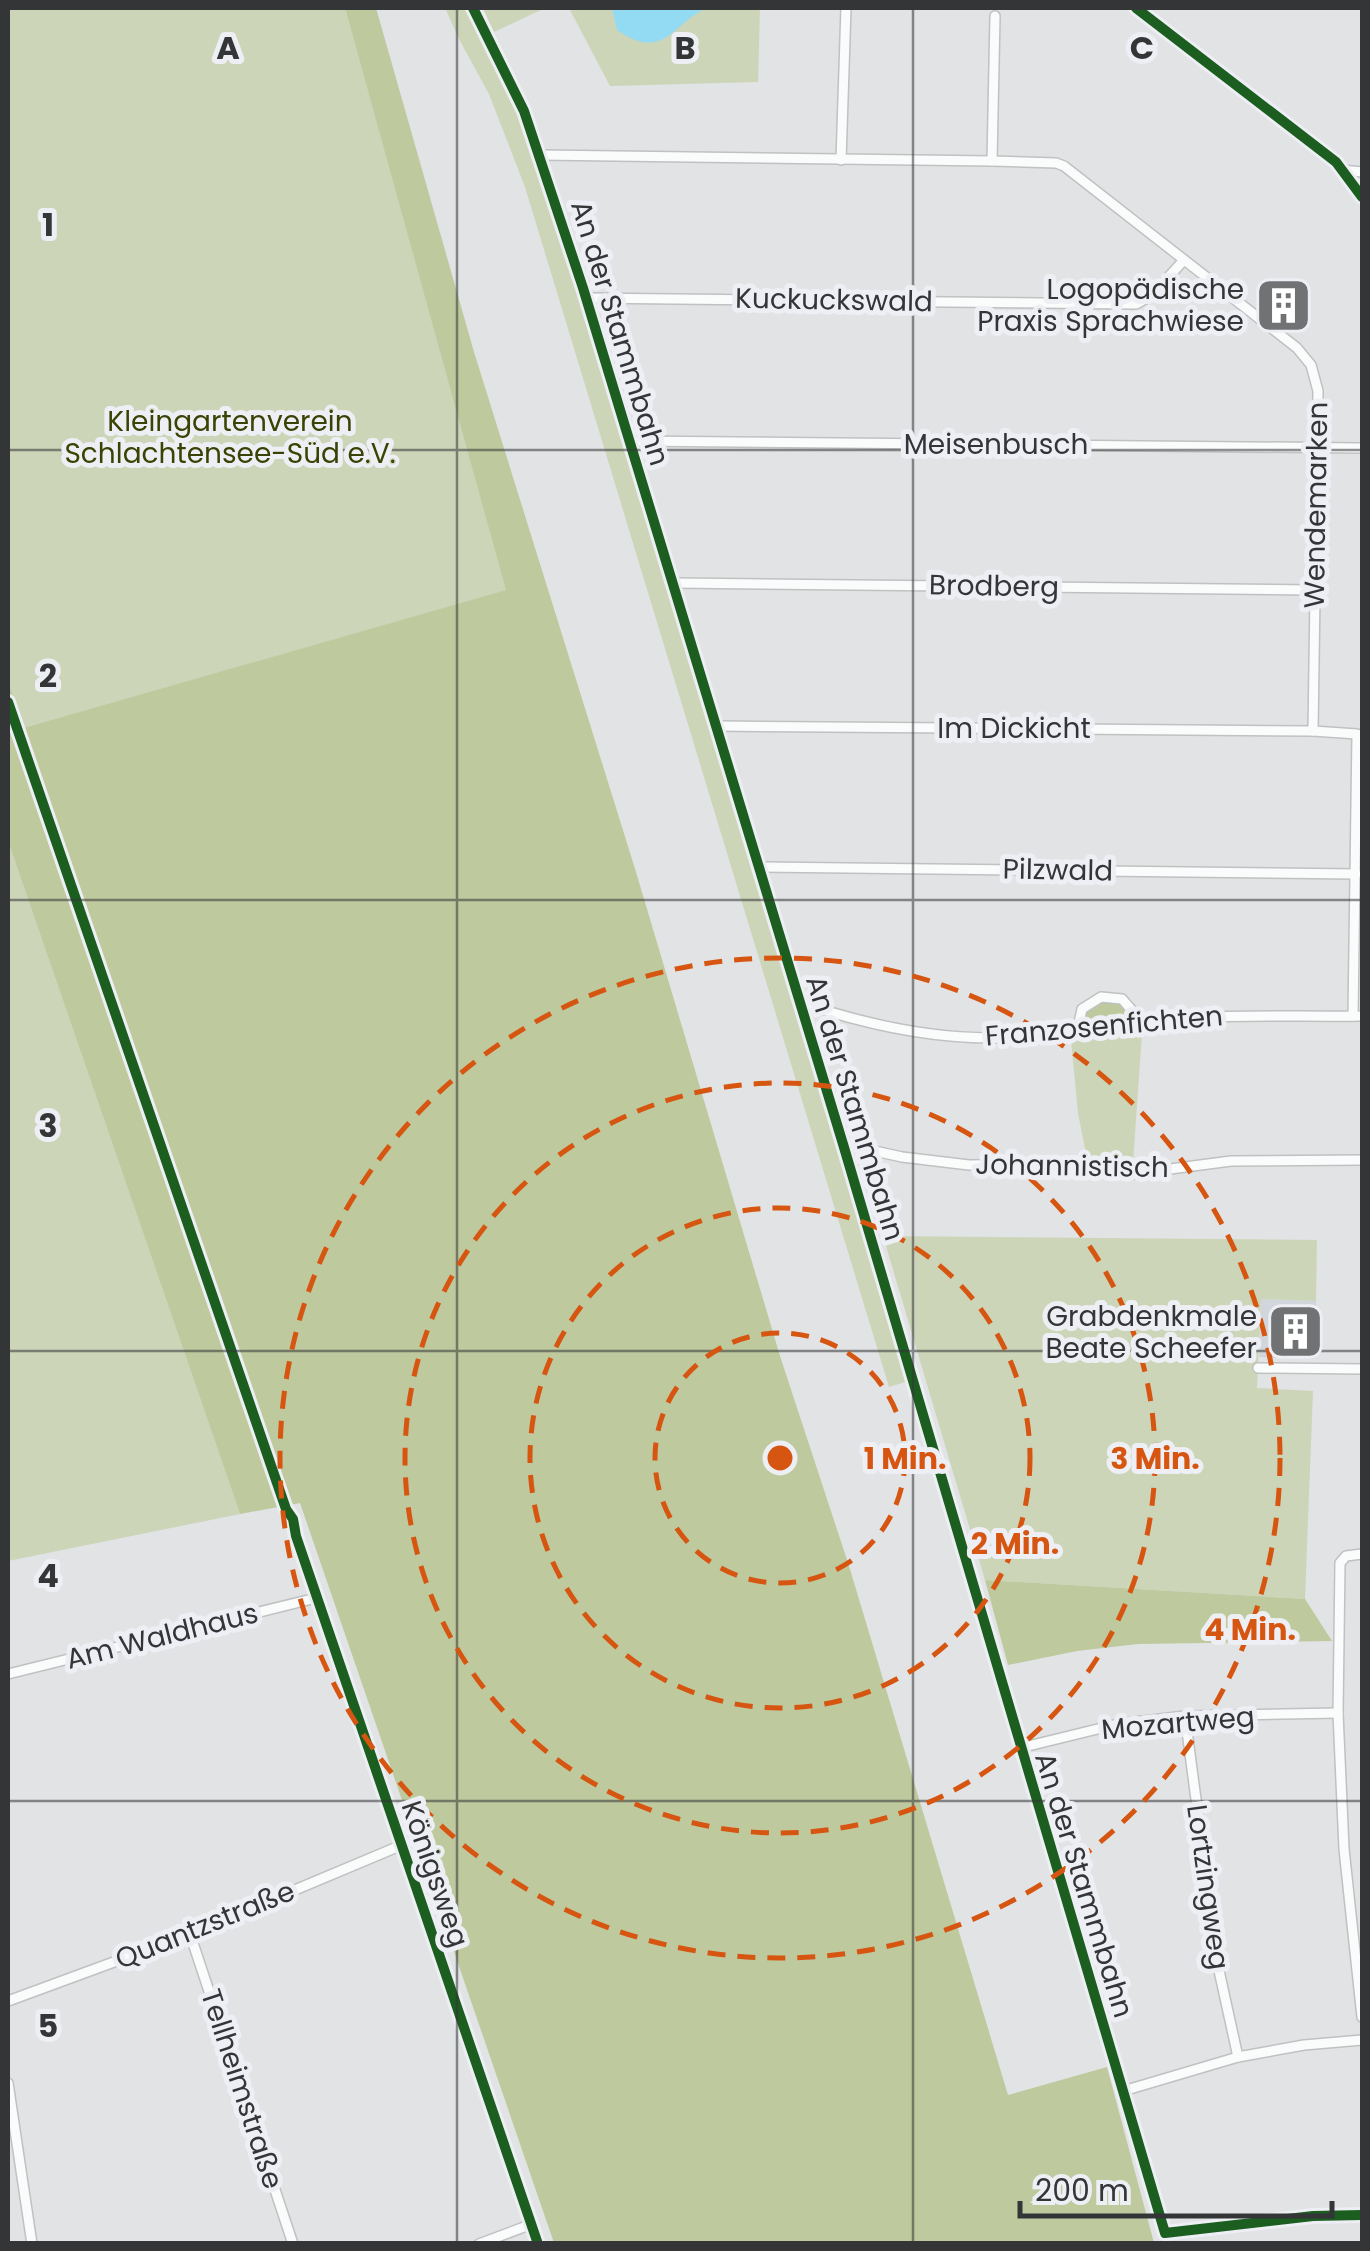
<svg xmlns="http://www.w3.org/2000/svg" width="1370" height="2251" viewBox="0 0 1370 2251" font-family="Poppins,sans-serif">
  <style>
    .built { fill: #d1d5dc }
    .green { fill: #cdd5b8 }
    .forest { fill: #bfc99e }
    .water { fill: #93dbf3 }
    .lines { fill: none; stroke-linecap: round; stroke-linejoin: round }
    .street-casing { stroke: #bfc1c2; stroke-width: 12 }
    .secondary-casing { stroke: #bfc1c2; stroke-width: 15 }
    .street { stroke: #fafbfb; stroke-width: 9 }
    .secondary { stroke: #fafbfb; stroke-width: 11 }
    .cycleway-casing { stroke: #edeff4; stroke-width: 16 }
    .cycleway { stroke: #1b5e20; stroke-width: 10 }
    .grid { fill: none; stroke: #343537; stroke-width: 2.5; stroke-opacity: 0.55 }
    .ring { fill: none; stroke: #d65510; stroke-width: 5; stroke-dasharray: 18 12 }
    .labels { text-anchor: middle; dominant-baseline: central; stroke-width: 10; stroke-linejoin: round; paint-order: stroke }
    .poi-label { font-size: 28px; fill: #343537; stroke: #edeff4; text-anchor: end }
    .street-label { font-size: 28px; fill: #343537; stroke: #edeff4 }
    .park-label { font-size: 28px; fill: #3a4304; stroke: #edeff4 }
    .grid-label { font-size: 32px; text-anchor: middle; font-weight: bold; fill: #343537; stroke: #edeff4; stroke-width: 10; stroke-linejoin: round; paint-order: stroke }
    .centre { fill: #d65510; stroke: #edeff4; stroke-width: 5 }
    .ring-label { font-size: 30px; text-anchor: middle; font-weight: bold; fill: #d65510; stroke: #edeff4; stroke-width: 10; stroke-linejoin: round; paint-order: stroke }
  </style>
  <rect width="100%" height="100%" fill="#e1e3e5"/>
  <polygon class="built" points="1261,1299 1316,1301 1314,1359 1259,1357"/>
  <g class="green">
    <polygon points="8,8 345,8 507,590 24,729 8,681"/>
    <polygon points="445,8 473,8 541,155 912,1380 889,1387 525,187 489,94 459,39"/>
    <polygon points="483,8 545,8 494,32"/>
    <polygon points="569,8 760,8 758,82 610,86"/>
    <polygon points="8,841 240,1514 8,1561"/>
    <polygon points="1142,1033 1133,1163 1087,1159 1078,1113 1071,1040"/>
    <polygon points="883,1236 1317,1240 1316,1301 1261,1299 1257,1388 1313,1391 1305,1599 985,1580"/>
  </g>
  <g class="forest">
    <polygon points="345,8 376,8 474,352 636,872 780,1356 849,1566 1008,2095 1107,2067 1154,2243 554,2243 300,1503 240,1514 8,841 8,681 24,728 506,590"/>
    <path d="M1109 1001 1123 1004 1133 1017 1081 1025C1084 1008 1093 1003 1109 1001Z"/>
    <polygon points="985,1580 1305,1599 1332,1641 1138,1644 1077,1651 1008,1665"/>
  </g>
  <path class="water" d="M612 8H708C674 20 665 64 617 30Z"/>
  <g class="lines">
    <defs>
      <g id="street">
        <polyline points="473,8 524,111 583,288 843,1144 1165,2233 1313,2216 1362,2215"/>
        <polyline points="541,155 992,161 1056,163 1064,166 1297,348 1311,365 1318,391 1313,731"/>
        <polyline points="841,160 846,8"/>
        <polyline points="992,161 995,16"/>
        <polyline points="1342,170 1362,172"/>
        <polyline points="586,298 1136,304 1152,295 1184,260"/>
        <polyline points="630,441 1362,448"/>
        <polyline points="674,583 1314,590"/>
        <polyline points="716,726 1313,731 1357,734 1353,1016"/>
        <polyline points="759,867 1356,874"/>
        <path d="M799 1002C869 1026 943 1042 1018 1037 1077 1034 1135 1022 1193 1018 1250 1014 1306 1017 1362 1016"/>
        <polyline points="1077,1032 1082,1009 1101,997 1122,999 1143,1023"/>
        <polyline points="843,1144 902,1157 969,1165 1087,1163 1132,1174 1231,1161 1362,1160"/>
        <polyline points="1258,1368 1362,1369"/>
        <polyline points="293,1519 296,1536 538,2244"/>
        <polyline points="1362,1554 1346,1556 1340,1563 1338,1713 1344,1849 1362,2017"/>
        <polyline points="8,1674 316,1598"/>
        <polyline points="1185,1716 1218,1966 1238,2057"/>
        <polyline points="1020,1748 1118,1724 1185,1716 1338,1713"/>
        <polyline points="190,1934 293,2244"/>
        <polyline points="8,2001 190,1934 402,1845"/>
        <polyline points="8,2083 32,2244"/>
        <polyline points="1123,2091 1238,2057 1304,2045 1362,2040"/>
        <polyline points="479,2244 532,2224"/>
      </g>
      <polyline id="secondary" points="1136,8 1336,162 1362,197"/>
    </defs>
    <use href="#street" class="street-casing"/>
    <use href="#secondary" class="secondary-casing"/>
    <use href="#street" class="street"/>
    <use href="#secondary" class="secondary"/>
    <defs>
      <g id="cycleway">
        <polyline points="473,8 524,111 583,288 843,1144 1165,2233 1313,2216 1362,2215"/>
        <polyline points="1136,8 1336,162 1362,197"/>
        <polyline points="8,702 286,1509 293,1519 296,1536 538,2244"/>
      </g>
    </defs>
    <use href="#cycleway" class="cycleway-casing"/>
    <use href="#cycleway" class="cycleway"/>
  </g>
  <path class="grid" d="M457 8V2244M913 8V2244M8 450H1362M8 900H1362M8 1351H1362M8 1801H1362"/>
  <g class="ring">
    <circle cx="780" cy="1458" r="125"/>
    <circle cx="780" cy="1458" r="250"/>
    <circle cx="780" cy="1458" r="375"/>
    <circle cx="780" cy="1458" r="500"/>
  </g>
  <defs>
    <symbol id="building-square" viewBox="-11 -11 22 22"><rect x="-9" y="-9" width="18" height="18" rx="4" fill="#717274" stroke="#edeff4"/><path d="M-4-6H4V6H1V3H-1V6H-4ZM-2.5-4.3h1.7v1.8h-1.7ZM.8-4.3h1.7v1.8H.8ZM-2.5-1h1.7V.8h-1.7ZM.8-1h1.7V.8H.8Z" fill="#fff"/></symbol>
  </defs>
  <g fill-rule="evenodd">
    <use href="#building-square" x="1252" y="274" width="63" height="63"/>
    <use href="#building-square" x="1264" y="1300" width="63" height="63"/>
  </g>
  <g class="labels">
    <g class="poi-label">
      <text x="1244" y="289">Logopädische<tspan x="1244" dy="32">Praxis Sprachwiese</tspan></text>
      <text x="1257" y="1316">Grabdenkmale<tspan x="1257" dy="32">Beate Scheefer</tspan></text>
    </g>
    <g class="street-label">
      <text transform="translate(834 300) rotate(1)">Kuckuckswald</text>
      <text transform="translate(620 333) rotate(73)">An der Stammbahn</text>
      <text x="996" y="444">Meisenbusch</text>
      <text transform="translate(1316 505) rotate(-89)">Wendemarken</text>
      <text transform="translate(994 586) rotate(1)">Brodberg</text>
      <text x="1014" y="728">Im Dickicht</text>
      <text transform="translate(1058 870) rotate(1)">Pilzwald</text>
      <text transform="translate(1104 1026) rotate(-5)">Franzosenfichten</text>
      <text transform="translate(855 1108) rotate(73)">An der Stammbahn</text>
      <text transform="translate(1072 1166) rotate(1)">Johannistisch</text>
      <text transform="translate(162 1636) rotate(-14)">Am Waldhaus</text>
      <text transform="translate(1178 1723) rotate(-5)">Mozartweg</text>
      <text transform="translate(435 1874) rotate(71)">Königsweg</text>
      <text transform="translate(1084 1885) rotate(73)">An der Stammbahn</text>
      <text transform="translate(1208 1887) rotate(82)">Lortzingweg</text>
      <text transform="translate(205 1925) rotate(-22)">Quantzstraße</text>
      <text transform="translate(242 2089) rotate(72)">Tellheimstraße</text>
    </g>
    <g class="park-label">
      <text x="230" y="421">Kleingartenverein<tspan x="230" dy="32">Schlachtensee-Süd e.V.</tspan></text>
    </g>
  </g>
  <g class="grid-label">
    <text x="228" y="59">A</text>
    <text x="685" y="59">B</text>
    <text x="1142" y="59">C</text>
    <text x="48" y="236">1</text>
    <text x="48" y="687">2</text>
    <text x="48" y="1137">3</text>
    <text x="48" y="1587">4</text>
    <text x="48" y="2037">5</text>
  </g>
  <circle cx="780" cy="1458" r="15" class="centre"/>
  <g class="ring-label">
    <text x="905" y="1469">1 Min.</text>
    <text x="1155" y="1469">3 Min.</text>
    <text x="1015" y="1554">2 Min.</text>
    <text x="1250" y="1640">4 Min.</text>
  </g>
  <rect width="1370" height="2251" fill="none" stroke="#343537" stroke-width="20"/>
  <path d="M1020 2201v15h312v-15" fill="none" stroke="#343537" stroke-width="5"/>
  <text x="1035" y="2201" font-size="30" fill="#343537" stroke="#edeff4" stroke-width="8" paint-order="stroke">200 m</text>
</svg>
